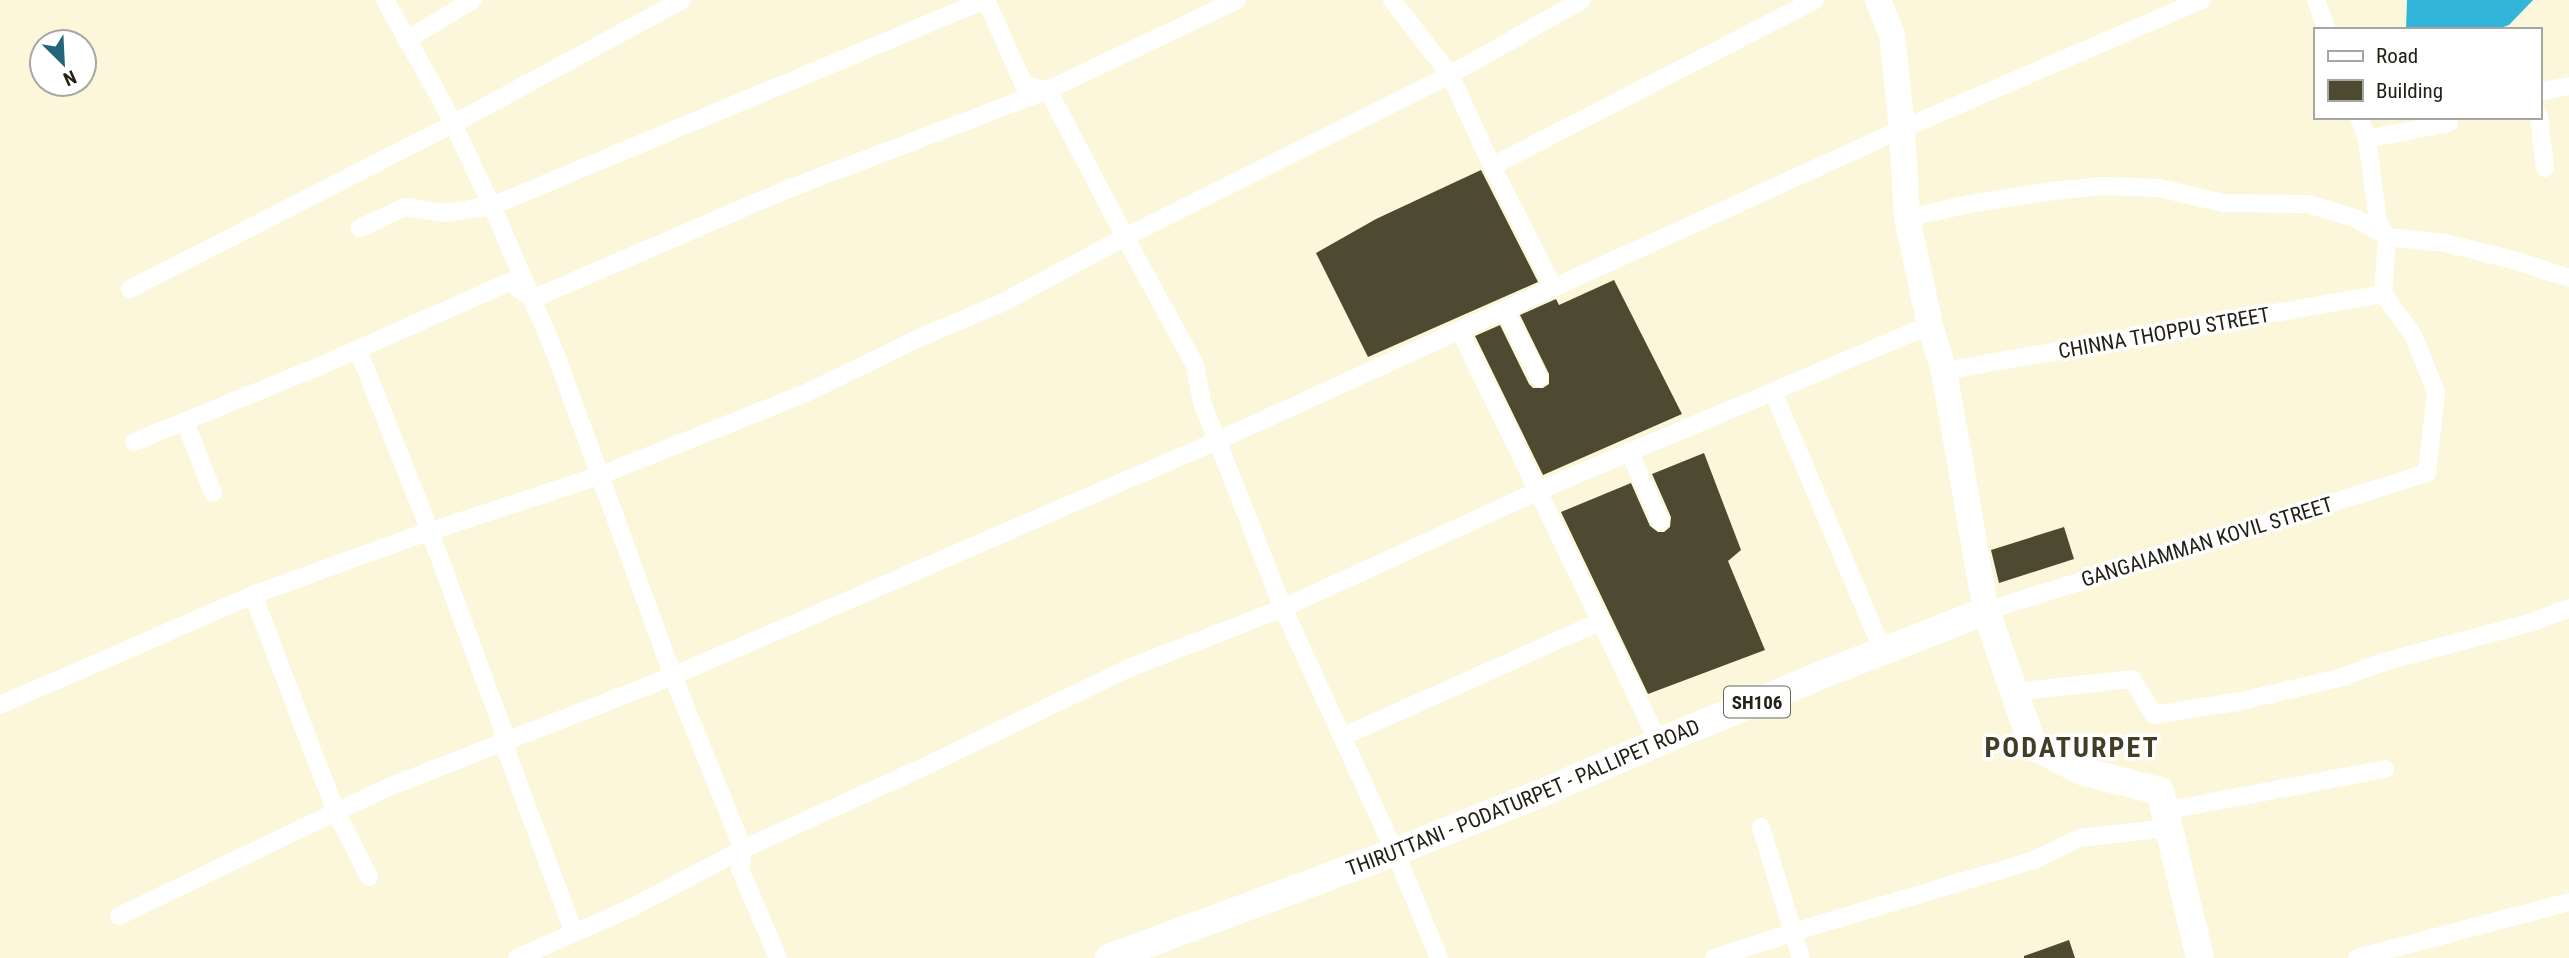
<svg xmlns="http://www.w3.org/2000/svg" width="2569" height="958" viewBox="0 0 2569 958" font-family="'Roboto Condensed',sans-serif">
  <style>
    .water { fill: #31b5d9 }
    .building { fill: #4e4a31 }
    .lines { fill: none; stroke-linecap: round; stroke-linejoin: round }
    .street { stroke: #fff; stroke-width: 18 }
    .secondary { stroke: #fff; stroke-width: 26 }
    .primary { stroke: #fff; stroke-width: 28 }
    .labels { text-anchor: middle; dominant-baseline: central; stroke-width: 7; stroke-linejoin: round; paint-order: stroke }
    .shield { fill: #fff; stroke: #65645c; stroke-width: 2 }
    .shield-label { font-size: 19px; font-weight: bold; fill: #232116 }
    .street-label { font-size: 21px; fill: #232116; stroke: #fff }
    .district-label { font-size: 28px; font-weight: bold; letter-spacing: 2px; fill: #423e26; stroke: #fff }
  </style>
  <rect width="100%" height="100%" fill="#fcf7da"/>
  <polygon class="water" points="2407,0 2533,0 2509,25 2495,30 2406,30"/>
  <g class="building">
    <polygon points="1481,170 1538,282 1368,357 1316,253 1376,219"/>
    <polygon points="1614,280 1682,414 1543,475 1475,336 1500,325 1529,384 1533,388 1543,388 1549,384 1549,374 1520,315 1556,299 1559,305"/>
    <polygon points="1704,453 1741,550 1728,561 1765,650 1648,694 1561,512 1631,483 1650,526 1658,532 1664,532 1670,527 1671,517 1652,474"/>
    <polygon points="2064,527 2074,559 1999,583 1991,550"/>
    <polygon points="2069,940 2075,958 2024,958 2024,956"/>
  </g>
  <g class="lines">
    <g class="street">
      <polyline points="385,0 444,105 492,206 556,355 673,676 743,849 740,869 778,958"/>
      <polyline points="986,0 1024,85 1048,90 1125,237 1195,365 1202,402 1283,608 1395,852 1439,958"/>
      <polyline points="1392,0 1450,75 1492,166 1815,0"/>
      <polyline points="2316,0 2327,30"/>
      <polyline points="406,40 473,0"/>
      <polyline points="2539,92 2569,86"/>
      <polyline points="2359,117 2367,139"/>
      <polyline points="2539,117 2545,168"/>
      <polyline points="1492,166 1554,288"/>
      <polyline points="1907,218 1974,203 2053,191 2103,186 2159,188 2223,203 2308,204 2355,218 2387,237 2445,243 2517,261 2569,278"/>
      <polyline points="360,228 405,207 446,213 492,206 985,0"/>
      <polyline points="130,289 453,124 682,0"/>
      <polyline points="1505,310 1539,378"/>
      <polyline points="1460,331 1538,491 1930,325"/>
      <polyline points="358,350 424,516 503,730 503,742 574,933"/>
      <polyline points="1944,371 2383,294"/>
      <polyline points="1773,392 1883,651"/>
      <polyline points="185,422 213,493"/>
      <polyline points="134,442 320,366 509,282 532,299 788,189 1048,90 1237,0"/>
      <polyline points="1629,451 1660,521"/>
      <polyline points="253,595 336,812 369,877"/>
      <polyline points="1986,611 2427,473 2436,392 2413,335 2383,294 2387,237 2378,222 2367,139 2449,123"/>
      <polyline points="2014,692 2132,679 2154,715 2242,701 2343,677 2380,663 2533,622 2569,608"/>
      <polyline points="0,705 253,595 407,539 601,475 806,393 921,337 1002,303 1125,237 1450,75 1582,0"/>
      <polyline points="1342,737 1601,621"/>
      <polyline points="2164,811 2385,769"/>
      <polyline points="1761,827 1801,958"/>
      <polyline points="119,916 386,788 673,676 1219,440 1902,129 2202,0"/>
      <polyline points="517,958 629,909 743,849 915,771 1129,668 1283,608 1538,491 1659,743"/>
      <polyline points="1714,958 1810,927 2034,860 2080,838 2168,828"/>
      <polyline points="2357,958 2569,902"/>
    </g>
    <polyline class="secondary" points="1878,0 1892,35 1902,129 1907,218 1930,325 1944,371 1986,611"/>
    <path class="primary" id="s1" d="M1109 958 1395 852 1544 792 1673 736 1834 670 1986 611 2033 746 2084 772 2160 791 2200 958"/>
  </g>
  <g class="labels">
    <rect class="shield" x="1724" y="686.5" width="66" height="31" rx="5"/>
    <g class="shield-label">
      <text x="1757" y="702">SH106</text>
    </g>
    <g class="street-label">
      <text transform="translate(2164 333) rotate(-10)">CHINNA THOPPU STREET</text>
      <text transform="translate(2207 542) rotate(-17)">GANGAIAMMAN KOVIL STREET</text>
      <text stroke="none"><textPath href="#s1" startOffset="444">THIRUTTANI - PODATURPET - PALLIPET ROAD</textPath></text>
    </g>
    <g class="district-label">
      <text x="2072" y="747">PODATURPET</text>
    </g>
  </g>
  <rect x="2314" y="28" width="228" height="91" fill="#ffffff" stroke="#a7a6a2" stroke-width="2"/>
  <rect x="2328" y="51" width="35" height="10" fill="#ffffff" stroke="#a7a6a2" stroke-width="2"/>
  <text x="2376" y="63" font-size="21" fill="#232116">Road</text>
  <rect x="2328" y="80" width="35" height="21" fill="#4e4a31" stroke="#a7a6a2" stroke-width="2"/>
  <text x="2376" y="98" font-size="21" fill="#232116">Building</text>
  <g transform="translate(63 63) rotate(156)"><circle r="33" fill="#ffffff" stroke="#a7a6a2" stroke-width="2"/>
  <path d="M0-5L12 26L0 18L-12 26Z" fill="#246679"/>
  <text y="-10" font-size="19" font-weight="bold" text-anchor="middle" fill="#232116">N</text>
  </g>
</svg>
